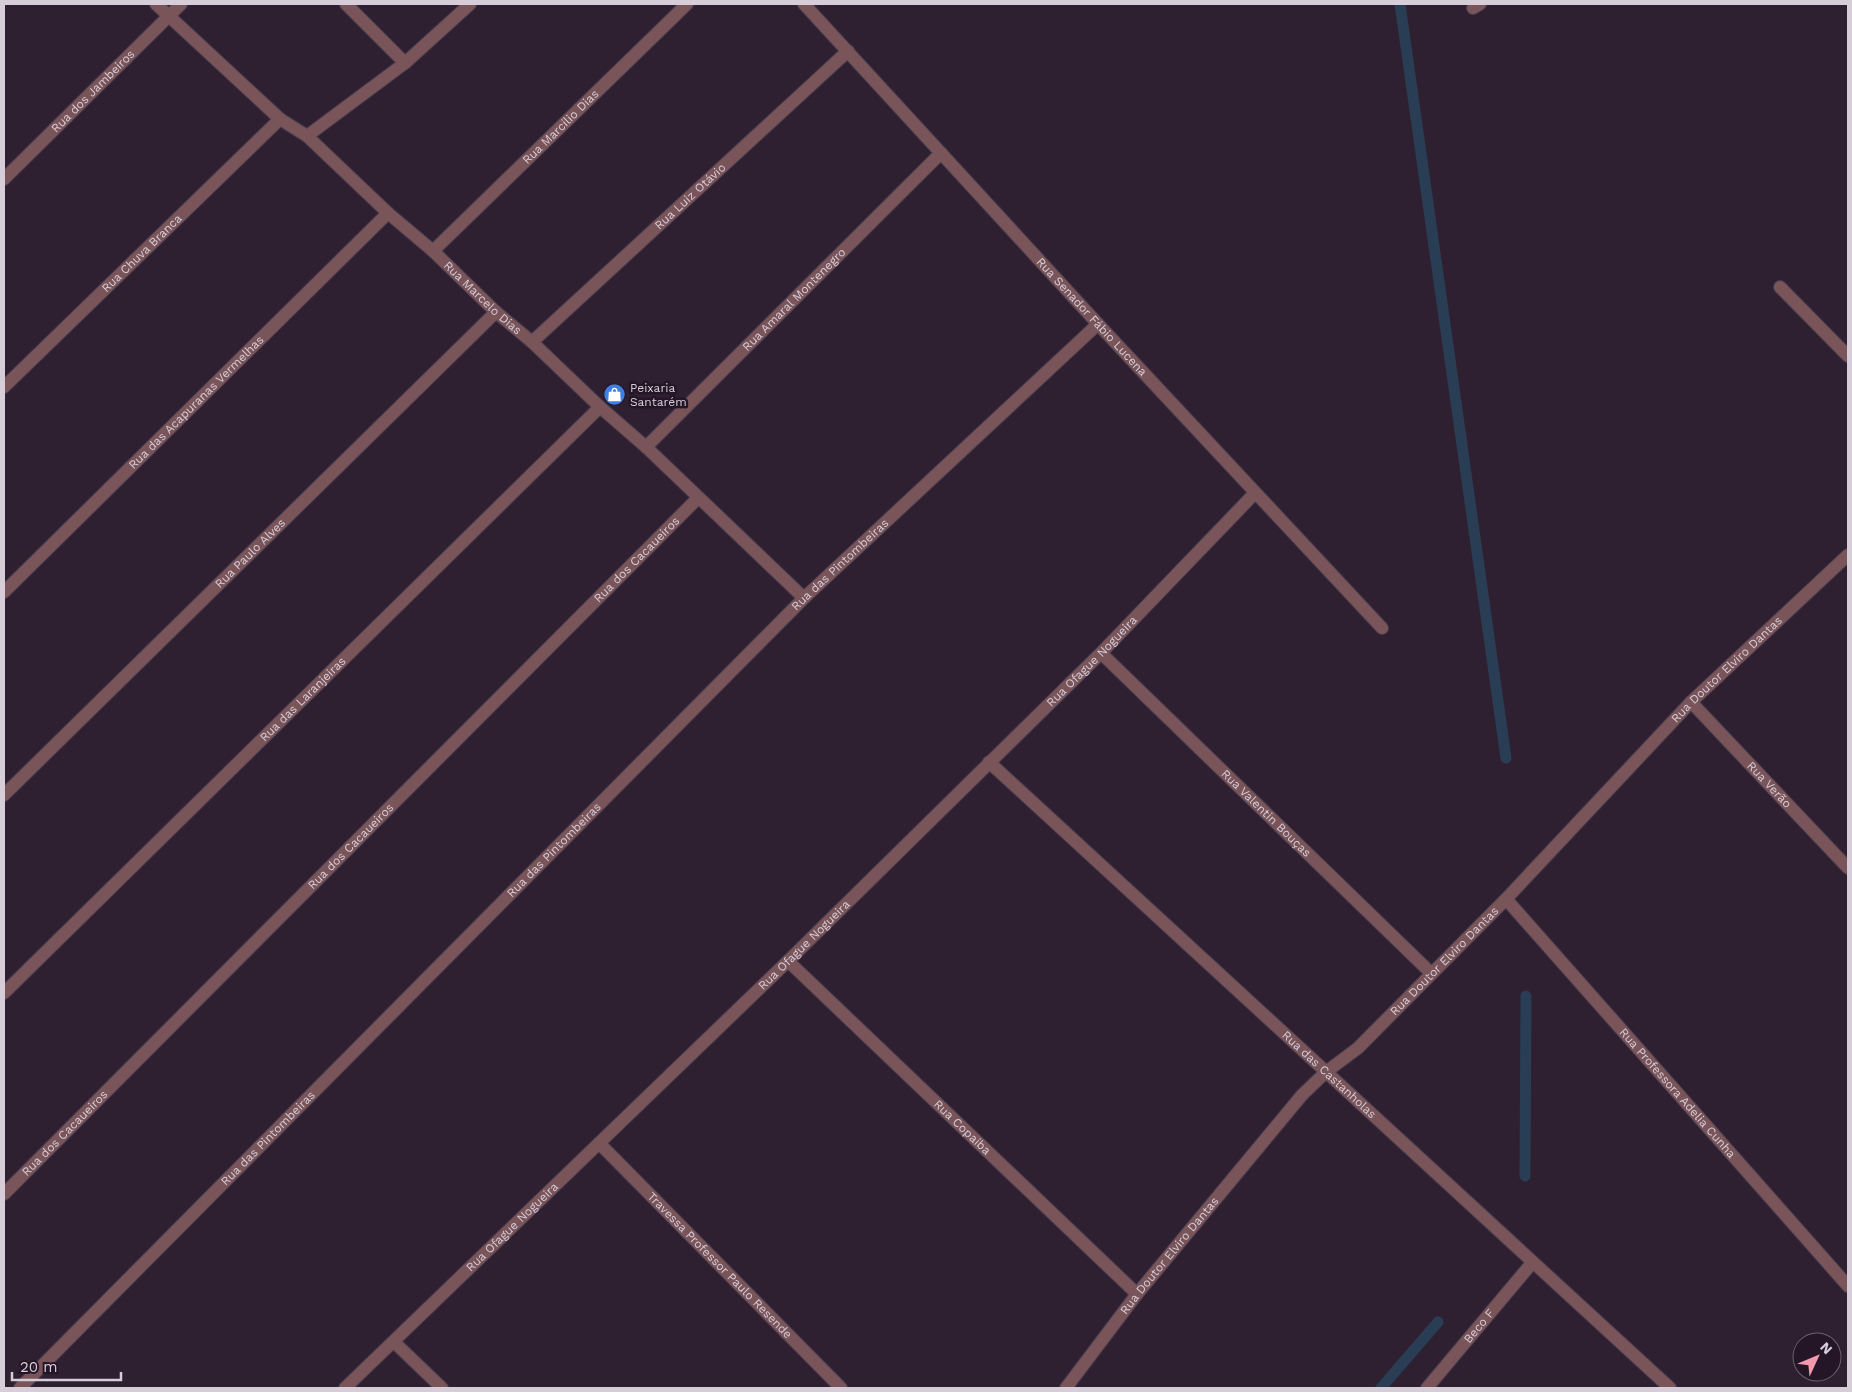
<svg xmlns="http://www.w3.org/2000/svg" width="1852" height="1392" viewBox="0 0 1852 1392" font-family="'Work Sans',sans-serif">
  <style>
    .lines { fill: none; stroke-linecap: round; stroke-linejoin: round }
    .stream { stroke: #293e54; stroke-width: 11 }
    .service-casing { stroke: #493c4c; stroke-width: 14 }
    .minor-casing { stroke: #493c4c; stroke-width: 14 }
    .tertiary-casing { stroke: #493c4c; stroke-width: 14 }
    .service { stroke: #79555a; stroke-width: 12 }
    .minor { stroke: #79555a; stroke-width: 12 }
    .tertiary { stroke: #79555a; stroke-width: 12 }
    .labels { text-anchor: middle; dominant-baseline: central; stroke-width: 5; stroke-linejoin: round; paint-order: stroke }
    .street-label { font-size: 12px; fill: #d7cdd9; stroke: #241627 }
    .poi-label { font-size: 12px; fill: #d7cdd9; stroke: #241627; text-anchor: start }
  </style>
  <rect width="100%" height="100%" fill="#2e2031"/>
  <g class="lines">
    <g class="stream">
      <polyline points="1400,4 1506,758"/>
      <polyline points="1525,1176 1526,996"/>
      <polyline points="1381,1388 1438,1322"/>
    </g>
    <defs>
      <g id="service">
        <polyline points="1780,287 1848,356"/>
        <path id="s1" d="M1427 1388 1532 1263"/>
      </g>
      <g id="minor">
        <polyline points="346,4 405,63"/>
        <path id="s2" d="M804 4 1098 324 1382 628"/>
        <polyline points="1473,8 1480,4"/>
        <path id="s3" d="M307 136 388 213 433 251 496 312 532 342 600 407 646 447 804 598"/>
        <path id="s4" d="M4 179 181 4"/>
        <path id="s5" d="M433 251 687 4"/>
        <path id="s6" d="M532 342 848 51"/>
        <path id="s7" d="M4 387 280 119"/>
        <path id="s8" d="M646 447 941 153"/>
        <path id="s9" d="M4 592 388 213"/>
        <path id="s10" d="M1101 653 1431 973"/>
        <path id="s11" d="M1691 702 1848 868"/>
        <path id="s12" d="M989 762 1670 1388"/>
        <path id="s13" d="M4 795 496 312"/>
        <path id="s14" d="M1506 899 1848 1286"/>
        <path id="s15" d="M788 961 1137 1294"/>
        <path id="s16" d="M4 993 600 407"/>
        <path id="s17" d="M599 1143 841 1388"/>
        <path id="s18" d="M4 1194 698 498"/>
        <polyline points="394,1342 442,1388"/>
        <path id="s19" d="M20 1388 804 598 1098 324"/>
        <path id="s20" d="M345 1388 788 961 1101 653 1255 493"/>
        <path id="s21" d="M1066 1388 1137 1294 1302 1095 1326 1072 1358 1048 1506 899 1691 702 1848 555"/>
      </g>
      <polyline id="tertiary" points="156,4 280,119 307,136 405,63 470,4"/>
    </defs>
    <use href="#service" class="service-casing"/>
    <use href="#minor" class="minor-casing"/>
    <use href="#tertiary" class="tertiary-casing"/>
    <use href="#service" class="service"/>
    <use href="#minor" class="minor"/>
    <use href="#tertiary" class="tertiary"/>
  </g>
  <defs>
    <symbol id="shop-disc" viewBox="-11 -11 22 22"><circle r="9.5" fill="#3f7fe0" stroke="#241627"/><path d="M-5-2.5h2.3a2.7 3.5 0 0 1 5.4 0H5L5.5 6h-11ZM-1.5-2.5h3a1.5 2.3 0 0 0-3 0Z" fill="#fff"/></symbol>
  </defs>
  <g fill-rule="evenodd">
    <use href="#shop-disc" x="602" y="382" width="25" height="25"/>
  </g>
  <g class="labels">
    <g class="street-label">
      <text stroke="none"><textPath href="#s4" startOffset="125">Rua dos Jambeiros</textPath></text>
      <text stroke="none"><textPath href="#s5" startOffset="178">Rua Marcílio Dias</textPath></text>
      <text stroke="none"><textPath href="#s6" startOffset="215">Rua Luiz Otávio</textPath></text>
      <text stroke="none"><textPath href="#s7" startOffset="192">Rua Chuva Branca</textPath></text>
      <text stroke="none"><textPath href="#s3" startOffset="239">Rua Marcelo Dias</textPath></text>
      <text stroke="none"><textPath href="#s8" startOffset="209">Rua Amaral Montenegro</textPath></text>
      <text stroke="none"><textPath href="#s2" startOffset="425">Rua Senador Fábio Lucena</textPath></text>
      <text stroke="none"><textPath href="#s9" startOffset="270">Rua das Acapuranas Vermelhas</textPath></text>
      <text stroke="none"><textPath href="#s13" startOffset="345">Rua Paulo Alves</textPath></text>
      <text stroke="none"><textPath href="#s18" startOffset="896">Rua dos Cacaueiros</textPath></text>
      <text stroke="none"><textPath href="#s19" startOffset="1162">Rua das Pintombeiras</textPath></text>
      <text stroke="none"><textPath href="#s20" startOffset="1042">Rua Ofague Nogueira</textPath></text>
      <text stroke="none"><textPath href="#s21" startOffset="978">Rua Doutor Elviro Dantas</textPath></text>
      <text stroke="none"><textPath href="#s16" startOffset="419">Rua das Laranjeiras</textPath></text>
      <text stroke="none"><textPath href="#s11" startOffset="114">Rua Verão</textPath></text>
      <text stroke="none"><textPath href="#s10" startOffset="230">Rua Valentin Bouças</textPath></text>
      <text stroke="none"><textPath href="#s18" startOffset="491">Rua dos Cacaueiros</textPath></text>
      <text stroke="none"><textPath href="#s19" startOffset="758">Rua das Pintombeiras</textPath></text>
      <text stroke="none"><textPath href="#s20" startOffset="638">Rua Ofague Nogueira</textPath></text>
      <text stroke="none"><textPath href="#s21" startOffset="572">Rua Doutor Elviro Dantas</textPath></text>
      <text stroke="none"><textPath href="#s12" startOffset="462">Rua das Castanholas</textPath></text>
      <text stroke="none"><textPath href="#s14" startOffset="259">Rua Professora Adelia Cunha</textPath></text>
      <text stroke="none"><textPath href="#s15" startOffset="241">Rua Copaiba</textPath></text>
      <text stroke="none"><textPath href="#s18" startOffset="86">Rua dos Cacaueiros</textPath></text>
      <text stroke="none"><textPath href="#s19" startOffset="352">Rua das Pintombeiras</textPath></text>
      <text stroke="none"><textPath href="#s20" startOffset="232">Rua Ofague Nogueira</textPath></text>
      <text stroke="none"><textPath href="#s21" startOffset="168">Rua Doutor Elviro Dantas</textPath></text>
      <text stroke="none"><textPath href="#s17" startOffset="172">Travessa Professor Paulo Resende</textPath></text>
      <text stroke="none"><textPath href="#s1" startOffset="81">Beco F</textPath></text>
    </g>
    <g class="poi-label">
      <text x="630" y="388">Peixaria<tspan x="630" dy="14">Santarém</tspan></text>
    </g>
  </g>
  <rect width="1852" height="1392" fill="none" stroke="#d7cdd9" stroke-width="10"/>
  <g transform="translate(1817 1357) rotate(46)"><circle r="24" fill="#241627" stroke="#6c5f6e"/>
  <path d="M0-4L9 19L0 12L-9 19Z" fill="#f29aac"/>
  <text y="-8" font-size="14" font-weight="bold" text-anchor="middle" fill="#d7cdd9">N</text>
  </g>
  <path d="M12 1372v8h109v-8" fill="none" stroke="#d7cdd9" stroke-width="2.5"/>
  <text x="20" y="1372" font-size="15" fill="#d7cdd9" stroke="#241627" stroke-width="4" paint-order="stroke">20 m</text>
</svg>
